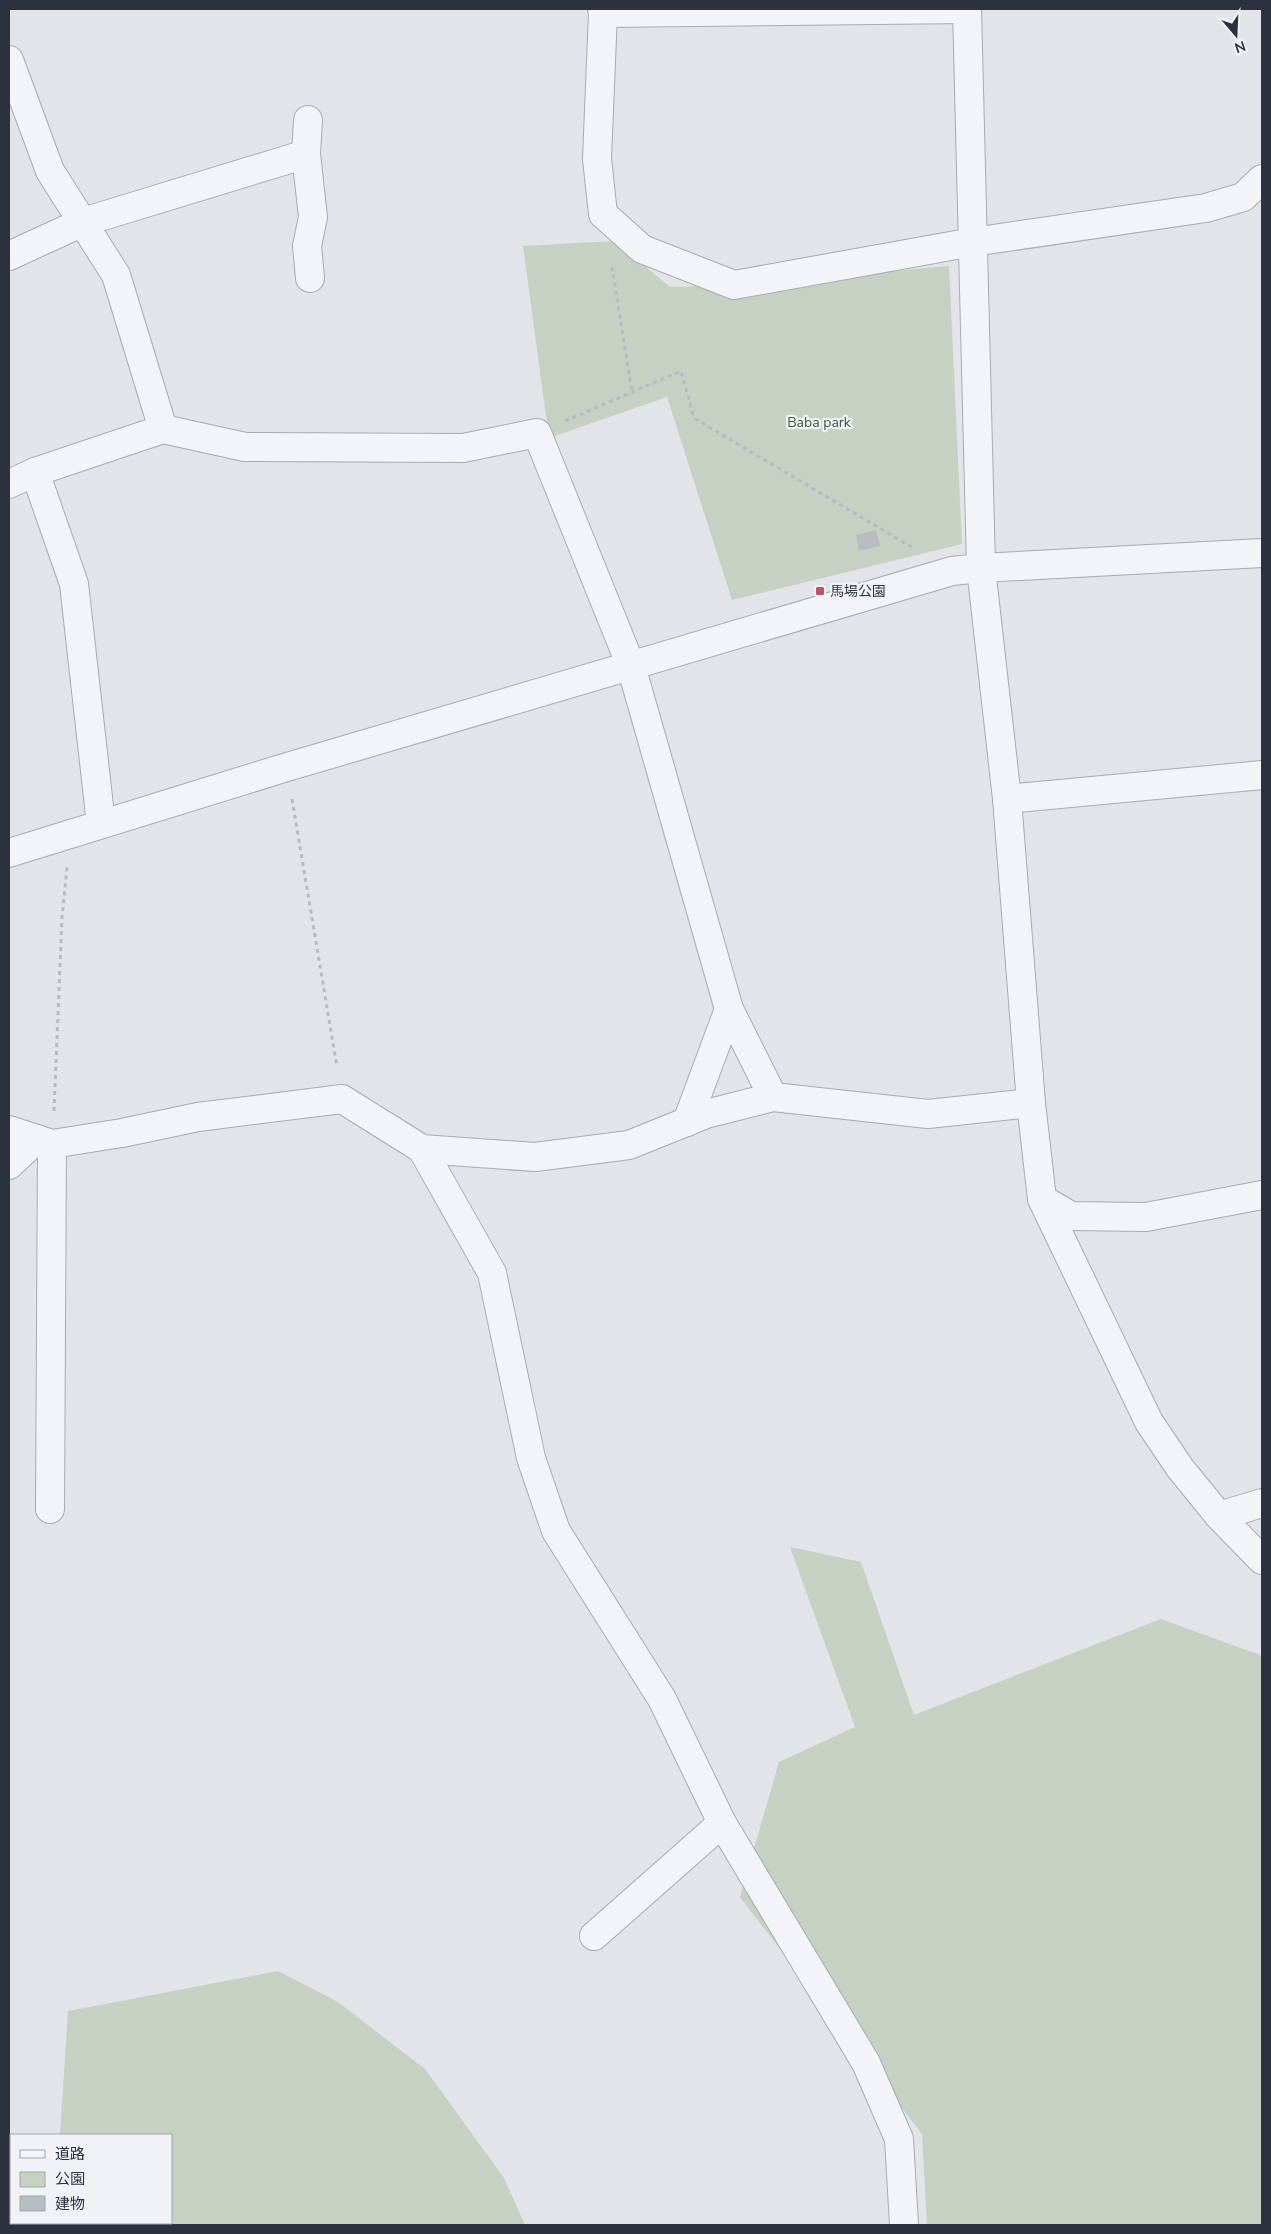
<svg xmlns="http://www.w3.org/2000/svg" width="1271" height="2234" viewBox="0 0 1271 2234" font-family="'Nunito Sans','Noto Sans JP',sans-serif">
  <style>
    .green { fill: #c7d1c3 }
    .building { fill: #b8bdc4 }
    .lines { fill: none; stroke-linecap: round; stroke-linejoin: round }
    .minor-casing { stroke: #a7abb2; stroke-width: 30 }
    .path { stroke: #b7bac0; stroke-width: 3; stroke-dasharray: 4 4; stroke-linecap: butt }
    .minor { stroke: #f3f4f7; stroke-width: 28 }
    .poi-dot { fill: #c05367; stroke: #f0f2f6; stroke-width: 2 }
    .labels { text-anchor: middle; dominant-baseline: central; stroke-width: 4.5; stroke-linejoin: round; paint-order: stroke }
    .park-label { font-size: 14px; fill: #40583a; stroke: #f0f2f6 }
    .poi-label { font-size: 14px; fill: #2b323e; stroke: #f0f2f6; text-anchor: start }
  </style>
  <rect width="100%" height="100%" fill="#e1e4e8"/>
  <g class="green">
    <polygon points="615,241 670,287 734,285 949,266 962,544 732,600 667,397 549,438 523,246"/>
    <polygon points="790,1547 861,1562 914,1715 1161,1619 1260,1655 1262,1659 1262,2225 927,2225 922,2134 740,1897 779,1762 855,1727"/>
    <polygon points="278,1971 338,2002 425,2069 504,2178 525,2225 9,2225 9,2215 11,2214 11,2223 171,2223 171,2135 60,2135 68,2011"/>
  </g>
  <polygon class="building" points="876,530 880,546 859,551 856,535"/>
  <g class="lines">
    <defs>
      <g id="minor">
        <polyline points="602,9 603,13 967,9"/>
        <polyline points="967,9 981,568 1007,799 1031,1103 1042,1199 1149,1422 1180,1468 1219,1516 1262,1560"/>
        <polyline points="603,13 597,159 603,214 642,249 734,285 973,242 1206,208 1243,197 1262,179"/>
        <polyline points="9,60 50,171 116,275 163,429 245,447 463,448 537,433 631,666 729,1009 773,1097"/>
        <polyline points="306,154 308,120"/>
        <polyline points="9,256 83,222 306,154 313,217 307,246 310,278"/>
        <polyline points="9,484 35,472"/>
        <polyline points="1007,799 1262,775"/>
        <polyline points="101,824 74,584 35,472 163,429"/>
        <polyline points="9,853 287,767 952,571 981,568 1262,553"/>
        <polyline points="687,1122 729,1009"/>
        <polyline points="9,1130 52,1144 122,1133 198,1117 342,1099 422,1149 535,1157 629,1145 706,1114 773,1097 928,1114 1031,1103"/>
        <polyline points="422,1149 492,1273 531,1458 556,1531 662,1699 722,1823 866,2063 899,2139 904,2225"/>
        <polyline points="9,1165 37,1139"/>
        <polyline points="1042,1199 1071,1216 1146,1217 1262,1195"/>
        <polyline points="50,1509 52,1144"/>
        <polyline points="1219,1516 1262,1503"/>
        <polyline points="594,1936 722,1823"/>
      </g>
    </defs>
    <use href="#minor" class="minor-casing"/>
    <g class="path">
      <polyline points="612,267 632,392"/>
      <polyline points="565,421 681,371 694,418 913,548"/>
      <polyline points="292,799 337,1067"/>
      <polyline points="54,1111 62,918 67,867"/>
    </g>
    <use href="#minor" class="minor"/>
  </g>
  <rect class="poi-dot" x="815" y="586" width="10" height="10" rx="2.5"/>
  <g class="labels">
    <g class="park-label">
      <text x="819" y="422">Baba park</text>
    </g>
    <g class="poi-label">
      <text x="830" y="591">馬場公園</text>
    </g>
  </g>
  <rect width="1271" height="2234" fill="none" stroke="#2b323e" stroke-width="20"/>
  <rect x="10" y="2134" width="162" height="90" fill="#f0f2f6" stroke="#a1a5ac"/>
  <rect x="20" y="2150" width="25" height="8" fill="#f3f4f7" stroke="#a1a5ac"/>
  <text x="55" y="2159" font-size="15" fill="#2b323e">道路</text>
  <rect x="20" y="2172" width="25" height="15" fill="#c7d1c3" stroke="#a1a5ac"/>
  <text x="55" y="2184" font-size="15" fill="#2b323e">公園</text>
  <rect x="20" y="2196" width="25" height="15" fill="#b8bdc4" stroke="#a1a5ac"/>
  <text x="55" y="2209" font-size="15" fill="#2b323e">建物</text>
  <g transform="translate(1236 35) rotate(161)" stroke="#f0f2f6" stroke-width="4" paint-order="stroke">
  <path d="M0-4L9 19L0 12L-9 19Z" fill="#2b323e"/>
  <text y="-8" font-size="14" font-weight="bold" text-anchor="middle" fill="#2b323e">N</text>
  </g>
</svg>
